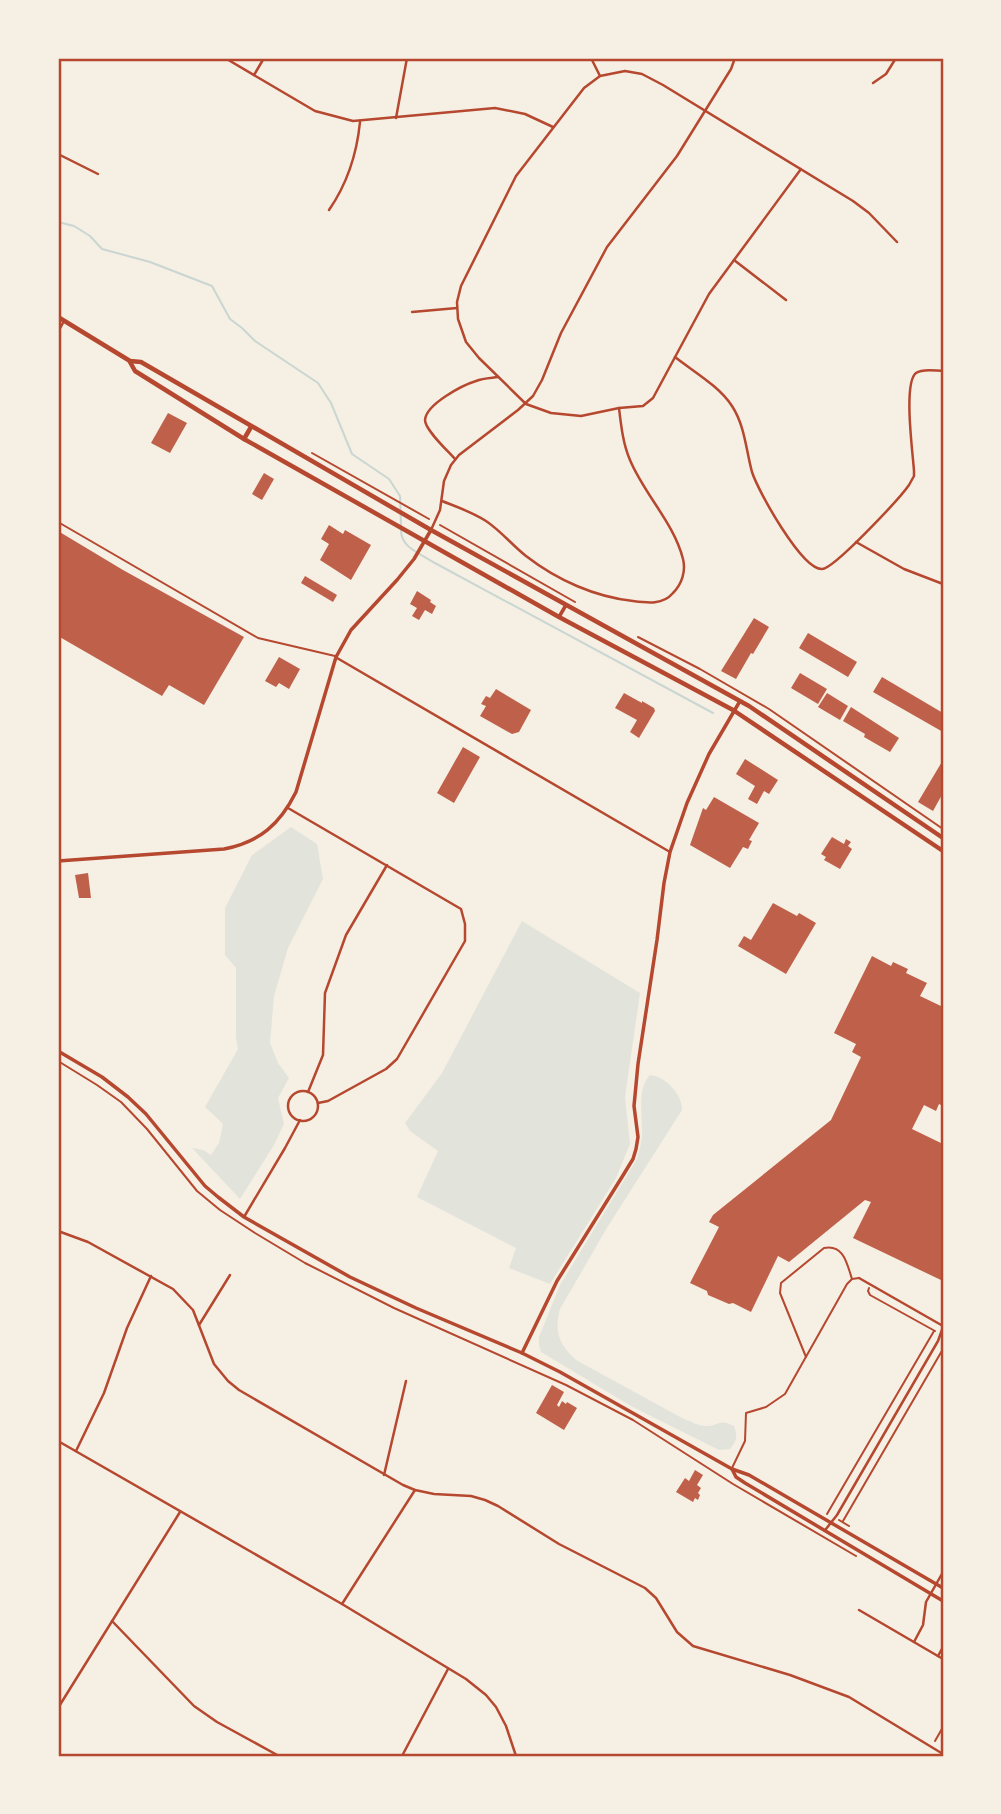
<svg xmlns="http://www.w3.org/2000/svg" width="1001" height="1814" viewBox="0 0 1001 1814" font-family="'Zilla Slab',serif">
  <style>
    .green { fill: #e2e4dc }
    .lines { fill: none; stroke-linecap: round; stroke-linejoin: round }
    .stream { stroke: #c9d6d2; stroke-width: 2 }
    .building { fill: #bf614a }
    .path { stroke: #b5482f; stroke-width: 2 }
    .service { stroke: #b5482f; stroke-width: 2 }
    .minor { stroke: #b5482f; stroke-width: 2.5 }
    .tertiary { stroke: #b5482f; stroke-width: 3.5 }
    .secondary { stroke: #b5482f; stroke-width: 4.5 }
    .neatline { fill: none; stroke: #b5482f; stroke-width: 2.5 }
  </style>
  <rect width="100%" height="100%" fill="#f6efe4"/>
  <g class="green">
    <polygon points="291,827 317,844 323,879 288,948 274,996 270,1043 278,1063 289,1078 278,1098 284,1124 274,1145 240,1199 192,1148 203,1150 211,1155 219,1143 223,1124 205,1107 238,1049 236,1038 236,968 225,955 225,908 252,855"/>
    <polygon points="522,921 640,993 625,1097 630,1144 616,1178 550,1284 509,1268 516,1248 417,1197 438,1151 410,1131 405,1123 442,1073"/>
    <path d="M650 1075C665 1076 683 1095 682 1110L608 1226 560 1309C554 1331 559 1345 576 1360L682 1418C690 1421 698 1426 706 1426 719 1426 719 1418 734 1426 738 1436 737 1441 730 1449L719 1450 631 1406 541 1352 539 1345V1337L560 1285 637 1159C639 1152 641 1144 642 1137 643 1117 636 1090 650 1075Z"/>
  </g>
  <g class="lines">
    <g class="stream">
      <polyline points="58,222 74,226 90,236 102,249 150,262 212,286 230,319 242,328 255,341 318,383 331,403 352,454 389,479 400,496 401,525"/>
      <path d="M401 530C401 548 420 553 433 562L713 713"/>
    </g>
  </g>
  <g class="building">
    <polygon points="168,413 187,423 170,453 151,443"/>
    <polygon points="264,473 274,479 262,500 252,494"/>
    <polygon points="329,525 343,534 345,530 371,545 351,580 320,560 329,544 321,539"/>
    <polygon points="58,531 123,570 244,637 204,705 169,685 162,696 58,636"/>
    <polygon points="305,576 337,595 333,602 301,583"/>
    <polygon points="417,591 431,600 430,602 436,606 432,614 425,610 419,620 412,616 417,608 410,604"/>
    <polygon points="754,618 769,627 753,654 751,653 736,679 721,671"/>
    <polygon points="808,633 857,662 848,677 799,648"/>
    <polygon points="279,657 300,669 289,689 279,683 276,687 265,681"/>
    <polygon points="800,673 827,689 818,704 791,688"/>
    <polygon points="882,677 943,713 943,732 873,692"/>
    <polygon points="496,689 531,710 519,732 512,734 480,716 486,706 481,704 486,696 490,698"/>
    <polygon points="624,693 642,703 642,701 654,708 655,711 639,738 630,732 637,720 615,708"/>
    <polygon points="827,693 848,706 840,720 818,707"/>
    <polygon points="851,707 899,738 890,752 864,737 865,734 843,721"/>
    <polygon points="463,747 480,757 454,803 437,793"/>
    <polygon points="745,759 778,780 769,794 764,791 757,804 748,799 755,786 736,774"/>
    <polygon points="943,760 943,793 933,811 918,802"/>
    <polygon points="714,797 759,823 749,840 752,841 748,849 743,847 730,868 690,845 703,808 706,810"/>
    <polygon points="832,837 844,844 846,839 851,842 848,846 852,849 840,869 824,860 826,857 821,854"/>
    <polygon points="88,873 91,898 79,898 75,875"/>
    <polygon points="773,903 797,916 799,913 816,923 786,974 738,946 744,936 751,940"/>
    <polygon points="872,956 891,966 893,962 908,969 906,973 927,983 920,996 943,1007 943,1106 939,1104 936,1111 924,1105 912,1129 943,1144 943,1281 853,1238 871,1202 865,1200 789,1262 778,1256 751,1312 733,1303 729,1304 708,1295 707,1291 690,1283 719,1227 709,1222 713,1215 831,1120 861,1057 852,1052 856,1044 834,1033"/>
    <polygon points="552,1385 564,1392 557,1405 559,1407 562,1401 566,1404 567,1402 577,1408 564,1430 536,1413"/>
    <polygon points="695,1470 703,1475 697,1485 701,1488 698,1493 700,1495 698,1500 695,1498 693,1502 676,1492 685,1478 689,1481"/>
  </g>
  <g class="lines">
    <g class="path">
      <polyline points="312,453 429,519"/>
      <polyline points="440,525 575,602"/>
      <polyline points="638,637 700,669 769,709 943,829"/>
      <polyline points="58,1061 97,1085 121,1102 147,1129 197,1191 220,1210 255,1233 305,1263 394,1308 566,1385 633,1420 733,1484 856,1556"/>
      <polyline points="869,1288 868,1291 870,1295 935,1331"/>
      <polyline points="827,1514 934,1331"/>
      <polyline points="839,1520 849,1526"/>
      <polyline points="843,1521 943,1349"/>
      <polyline points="935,1741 943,1727"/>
    </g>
    <g class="service">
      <polyline points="58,522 258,638 335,656"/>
      <path d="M806 1357 780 1293 781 1283 824 1248C844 1244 847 1264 852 1279"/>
      <polyline points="732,1468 745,1441 746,1413 766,1407 785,1394 847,1284 852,1279 859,1278"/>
    </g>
    <g class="minor">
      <polyline points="225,58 315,111 353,121 495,108 525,114 553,127"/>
      <polyline points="591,58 600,76"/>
      <polyline points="254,75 264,58"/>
      <polyline points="873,83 886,74 896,58"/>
      <polyline points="396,118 407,58"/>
      <polyline points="58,154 98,174"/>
      <polyline points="801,169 709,294 653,398 643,406 619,408 581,416 551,413 526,404 479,358 466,342 458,319 457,302 461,286 516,176 584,88 600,76 625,71 642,74 663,85 853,201 869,213 897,242"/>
      <path d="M329 210C347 184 357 152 360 122"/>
      <polyline points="734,260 786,300"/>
      <polyline points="412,312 457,308"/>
      <polyline points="58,332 64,321"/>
      <path d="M675 357C694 372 719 386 732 406 745 426 746 450 752 472 758 491 802 570 822 569 834 569 900 498 909 485L914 476V471C913 454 903 383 916 373 923 368 936 371 943 371"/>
      <path d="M455 459C448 451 425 430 425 420 426 404 463 385 476 381 483 378 491 378 498 377"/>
      <path d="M442 501C457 507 472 512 486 521 501 531 512 545 526 556 557 580 595 597 633 601 648 603 663 605 673 593 682 584 686 571 683 559 674 523 644 494 630 460 623 444 621 425 619 408"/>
      <polyline points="431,530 440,510 444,481 451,465 459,455 518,410 533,396 542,380 561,333 607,247 677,156 731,69 735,58"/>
      <polyline points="856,542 904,569 943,584"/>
      <polyline points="337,658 670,852"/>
      <polyline points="288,808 461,909 465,924 465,941 397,1059 386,1069 328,1101 318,1103"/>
      <circle cx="303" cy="1106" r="15"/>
      <polyline points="308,1092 323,1055 325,993 346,935 387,865"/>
      <polyline points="244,1217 285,1148 300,1120"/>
      <polyline points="58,1231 88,1242 173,1289 193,1310 214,1364 228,1381 239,1390 403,1485 415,1490 434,1494 471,1496 485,1500 498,1506 559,1544 645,1588 656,1598 677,1632 693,1646 790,1675 849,1697 943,1754"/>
      <polyline points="859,1278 943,1326"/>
      <polyline points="199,1325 230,1275"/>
      <polyline points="58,1441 342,1604 466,1679 486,1695 496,1707 506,1726 516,1756"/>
      <polyline points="76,1451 104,1393 127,1328 151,1276"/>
      <polyline points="384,1475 406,1381"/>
      <polyline points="826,1529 837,1515 938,1341 943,1327"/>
      <polyline points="342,1604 415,1490"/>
      <polyline points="859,1610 943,1659"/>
      <polyline points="112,1621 194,1706 217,1722 279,1756"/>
      <polyline points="914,1642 923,1625 926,1602 943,1572"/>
      <polyline points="938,1656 943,1647"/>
      <polyline points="58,1708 180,1512"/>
      <polyline points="402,1756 448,1669"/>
    </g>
    <g class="tertiary">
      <polyline points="559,617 566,605"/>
      <path d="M58 861 224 849C260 842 280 824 296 792L336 657 351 630 397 580 414 559 431 530"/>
      <polyline points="58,1051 102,1077 128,1097 146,1114 205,1186 218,1197 244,1217 350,1277 416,1308 522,1353 560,1372 732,1469 749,1475 943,1588"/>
      <polyline points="522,1353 557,1281 622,1177 633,1159 636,1149 638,1137 634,1106 638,1064 657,940 664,883 670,852 687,803 709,754 740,701"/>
      <polyline points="732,1469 736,1477 745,1483 943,1601"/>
    </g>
    <g class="secondary">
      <polyline points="58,59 59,58"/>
      <polyline points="58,317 130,361 141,362 431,530 749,706 943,838"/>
      <polyline points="130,362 135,371 244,439 559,617 733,710 943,851"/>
      <polyline points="244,439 251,427"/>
    </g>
  </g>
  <rect width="1001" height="1814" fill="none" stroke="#f6efe4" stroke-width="119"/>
  <rect x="60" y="60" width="882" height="1695" class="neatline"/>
</svg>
